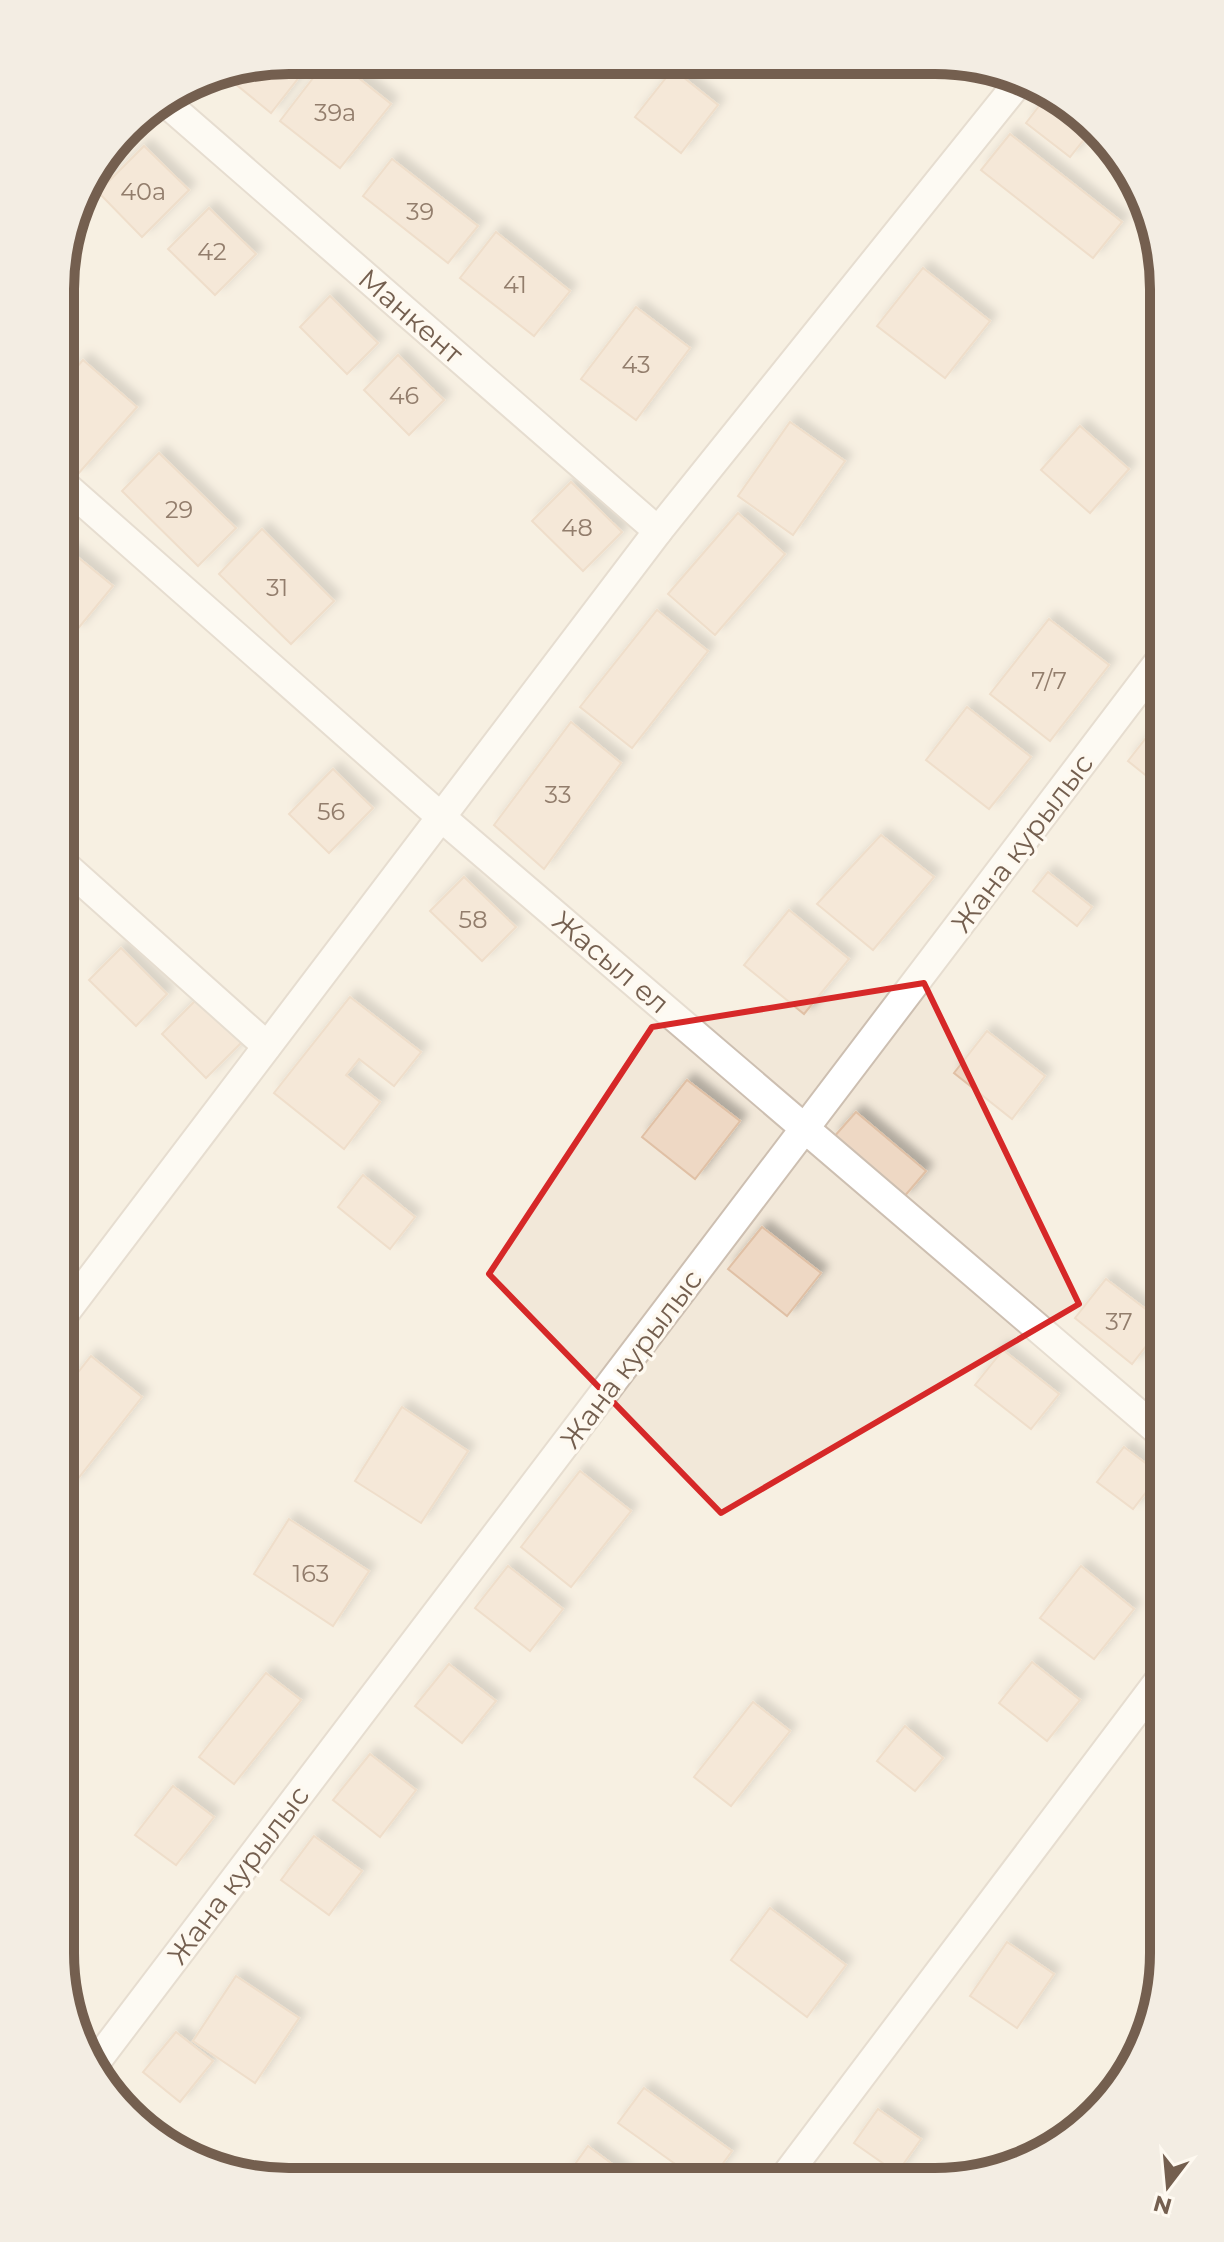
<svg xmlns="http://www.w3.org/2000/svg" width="1224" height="2242" viewBox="0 0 1224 2242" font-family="Montserrat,sans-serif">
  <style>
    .residential { fill: #f2e8d9 }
    .building { fill: #eed8c4; stroke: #e0c0a5; stroke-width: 2; filter: url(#shadow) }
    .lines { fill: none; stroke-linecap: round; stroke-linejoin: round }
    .minor-casing { stroke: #cdbfb1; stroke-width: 32 }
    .minor { stroke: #fff; stroke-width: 28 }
    .marked { fill: none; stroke: #d62828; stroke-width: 6; stroke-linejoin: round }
    .labels { text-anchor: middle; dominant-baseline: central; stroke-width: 7; stroke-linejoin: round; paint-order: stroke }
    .number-label { font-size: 24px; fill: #927d6c }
    .street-label { font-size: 28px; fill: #745f4f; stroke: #fef9f0 }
    .rim { fill: none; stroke: #745f4f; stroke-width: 10 }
  </style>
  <defs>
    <filter id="shadow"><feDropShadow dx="7" dy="-7" stdDeviation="4" flood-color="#0004"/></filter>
  </defs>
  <rect width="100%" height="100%" fill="#fbf6ea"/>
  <polygon class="residential" points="289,60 979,64 1086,117 1152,215 1164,289 1163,1968 1116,2093 1009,2170 935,2182 259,2180 138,2125 72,2027 60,1953 62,260 84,187 138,117 202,77"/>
  <g class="building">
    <polygon points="289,60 298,60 307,67 271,113 222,73"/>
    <polygon points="327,60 336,60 391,104 340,168 280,121"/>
    <polygon points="673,69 718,105 681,153 635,117"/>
    <polygon points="1046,97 1086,117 1093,128 1070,157 1026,123"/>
    <polygon points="1010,134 1122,222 1093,258 981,170"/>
    <polygon points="144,146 189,190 142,237 98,192"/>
    <polygon points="392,159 478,226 448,263 363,196"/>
    <polygon points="209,208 256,254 215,295 168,249"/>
    <polygon points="496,232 570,291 534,336 460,278"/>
    <polygon points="923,268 990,321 945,378 877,326"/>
    <polygon points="330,296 378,343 347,374 300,327"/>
    <polygon points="636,307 690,348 636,420 581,379"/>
    <polygon points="398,355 444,400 409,435 364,390"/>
    <polygon points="83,360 137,407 78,474 62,459 62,384"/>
    <polygon points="790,422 845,461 793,535 738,496"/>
    <polygon points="1080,426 1129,469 1090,513 1041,470"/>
    <polygon points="159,453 236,528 198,566 122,491"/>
    <polygon points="571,482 622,532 583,571 532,521"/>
    <polygon points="738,513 785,554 715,635 668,594"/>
    <polygon points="262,529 334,601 291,644 219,574"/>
    <polygon points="69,550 113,586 76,631 62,619 62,559"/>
    <polygon points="657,610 708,651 632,748 580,707"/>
    <polygon points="1049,619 1109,665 1050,741 990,694"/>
    <polygon points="967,707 1031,757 989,809 926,760"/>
    <polygon points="1164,715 1164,790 1128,761"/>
    <polygon points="571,722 621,763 544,869 494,825"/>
    <polygon points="333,769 373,808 329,853 289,814"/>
    <polygon points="881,835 934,877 873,950 817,904"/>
    <polygon points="1048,872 1092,907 1077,926 1033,891"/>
    <polygon points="464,877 516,927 482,961 430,911"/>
    <polygon points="789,910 849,959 804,1014 744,965"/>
    <polygon points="121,948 167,994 136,1026 89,980"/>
    <polygon points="199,997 243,1041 206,1078 162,1034"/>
    <polygon points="350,997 421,1052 394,1086 359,1059 346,1075 380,1102 344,1149 274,1093"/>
    <polygon points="987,1031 1045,1076 1012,1119 954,1073"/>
    <polygon points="687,1080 740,1121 695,1179 642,1137"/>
    <polygon points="856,1112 926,1171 903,1198 833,1138"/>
    <polygon points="363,1175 415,1217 390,1249 338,1207"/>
    <polygon points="762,1227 821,1273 787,1316 728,1269"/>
    <polygon points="1106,1279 1164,1323 1132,1364 1075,1318"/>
    <polygon points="1003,1350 1059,1394 1031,1429 975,1385"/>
    <polygon points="91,1356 142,1397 73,1485 61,1476 61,1394"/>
    <polygon points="402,1407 468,1451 421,1523 355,1481"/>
    <polygon points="1124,1447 1160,1474 1133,1509 1097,1482"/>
    <polygon points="580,1471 631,1511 571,1587 521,1547"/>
    <polygon points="289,1519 369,1571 333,1626 254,1574"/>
    <polygon points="508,1566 563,1609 530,1651 475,1608"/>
    <polygon points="1081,1566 1134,1609 1094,1659 1040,1618"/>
    <polygon points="1032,1662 1080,1700 1047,1741 999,1703"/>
    <polygon points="449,1664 496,1701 462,1743 415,1706"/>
    <polygon points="266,1673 301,1700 234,1784 199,1757"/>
    <polygon points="753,1702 790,1731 731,1806 694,1777"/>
    <polygon points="905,1726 943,1758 915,1791 877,1761"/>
    <polygon points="370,1754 416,1790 380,1837 333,1800"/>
    <polygon points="173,1786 214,1817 176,1865 135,1835"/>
    <polygon points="314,1836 362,1871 329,1915 281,1880"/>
    <polygon points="770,1908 846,1965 807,2017 731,1960"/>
    <polygon points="1007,1942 1054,1974 1017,2028 970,1996"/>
    <polygon points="236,1976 299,2018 255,2083 193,2041"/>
    <polygon points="176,2032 213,2061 180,2102 143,2072"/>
    <polygon points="644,2088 732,2151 710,2181 699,2181 618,2123"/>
    <polygon points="878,2109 921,2139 897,2173 854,2143"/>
    <polygon points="588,2146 635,2181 563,2181"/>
  </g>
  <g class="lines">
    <defs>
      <g id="minor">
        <polyline points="164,101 658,531"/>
        <polyline points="62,483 441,817 1164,1436"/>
        <polyline points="61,862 267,1046"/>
        <polyline points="61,1318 658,531 1018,83"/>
        <polyline points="96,2062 1164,655"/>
        <polyline points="781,2182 1164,1674"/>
      </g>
    </defs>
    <use href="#minor" class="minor-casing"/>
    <use href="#minor" class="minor"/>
  </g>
  <path d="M0 0H1224V2242H0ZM924 983 1079 1304 721 1513 489 1274 652 1027Z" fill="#fbf6ea" fill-opacity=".55" fill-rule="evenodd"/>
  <path class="marked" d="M924 983 1079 1304 721 1513 489 1274 652 1027Z"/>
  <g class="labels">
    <g class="number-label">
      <text x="335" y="112">39а</text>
      <text x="143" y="191">40а</text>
      <text x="420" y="211">39</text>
      <text x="212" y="251">42</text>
      <text x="515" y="284">41</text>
      <text x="636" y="364">43</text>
      <text x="404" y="395">46</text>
      <text x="179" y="509">29</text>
      <text x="577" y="527">48</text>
      <text x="277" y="587">31</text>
      <text x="1049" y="680">7/7</text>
      <text x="558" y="794">33</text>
      <text x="331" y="811">56</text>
      <text x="473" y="919">58</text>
      <text x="1119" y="1321">37</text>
      <text x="311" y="1573">163</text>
    </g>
    <g class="street-label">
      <text transform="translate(411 316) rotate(41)">Манкент</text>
      <text transform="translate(1022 843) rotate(-53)">Жана курылыс</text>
      <text transform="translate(611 962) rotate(40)">Жасыл ел</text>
      <text transform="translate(631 1359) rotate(-53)">Жана курылыс</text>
      <text transform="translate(238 1875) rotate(-53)">Жана курылыс</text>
    </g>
  </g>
  <path d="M0 0H1224V2242H0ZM289 74H935A215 215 0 0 1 1150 289V1953A215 215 0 0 1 935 2168H289A215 215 0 0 1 74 1953V289A215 215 0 0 1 289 74Z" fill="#f3ede3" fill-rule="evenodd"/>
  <path class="rim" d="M289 74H935A215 215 0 0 1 1150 289V1953A215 215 0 0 1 935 2168H289A215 215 0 0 1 74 1953V289A215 215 0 0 1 289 74Z"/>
  <g transform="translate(1168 2186) rotate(196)" stroke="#fef9f0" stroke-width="6" paint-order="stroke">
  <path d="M0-6L14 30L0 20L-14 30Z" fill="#745f4f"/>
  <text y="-12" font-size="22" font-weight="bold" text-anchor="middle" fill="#745f4f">N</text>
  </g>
</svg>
